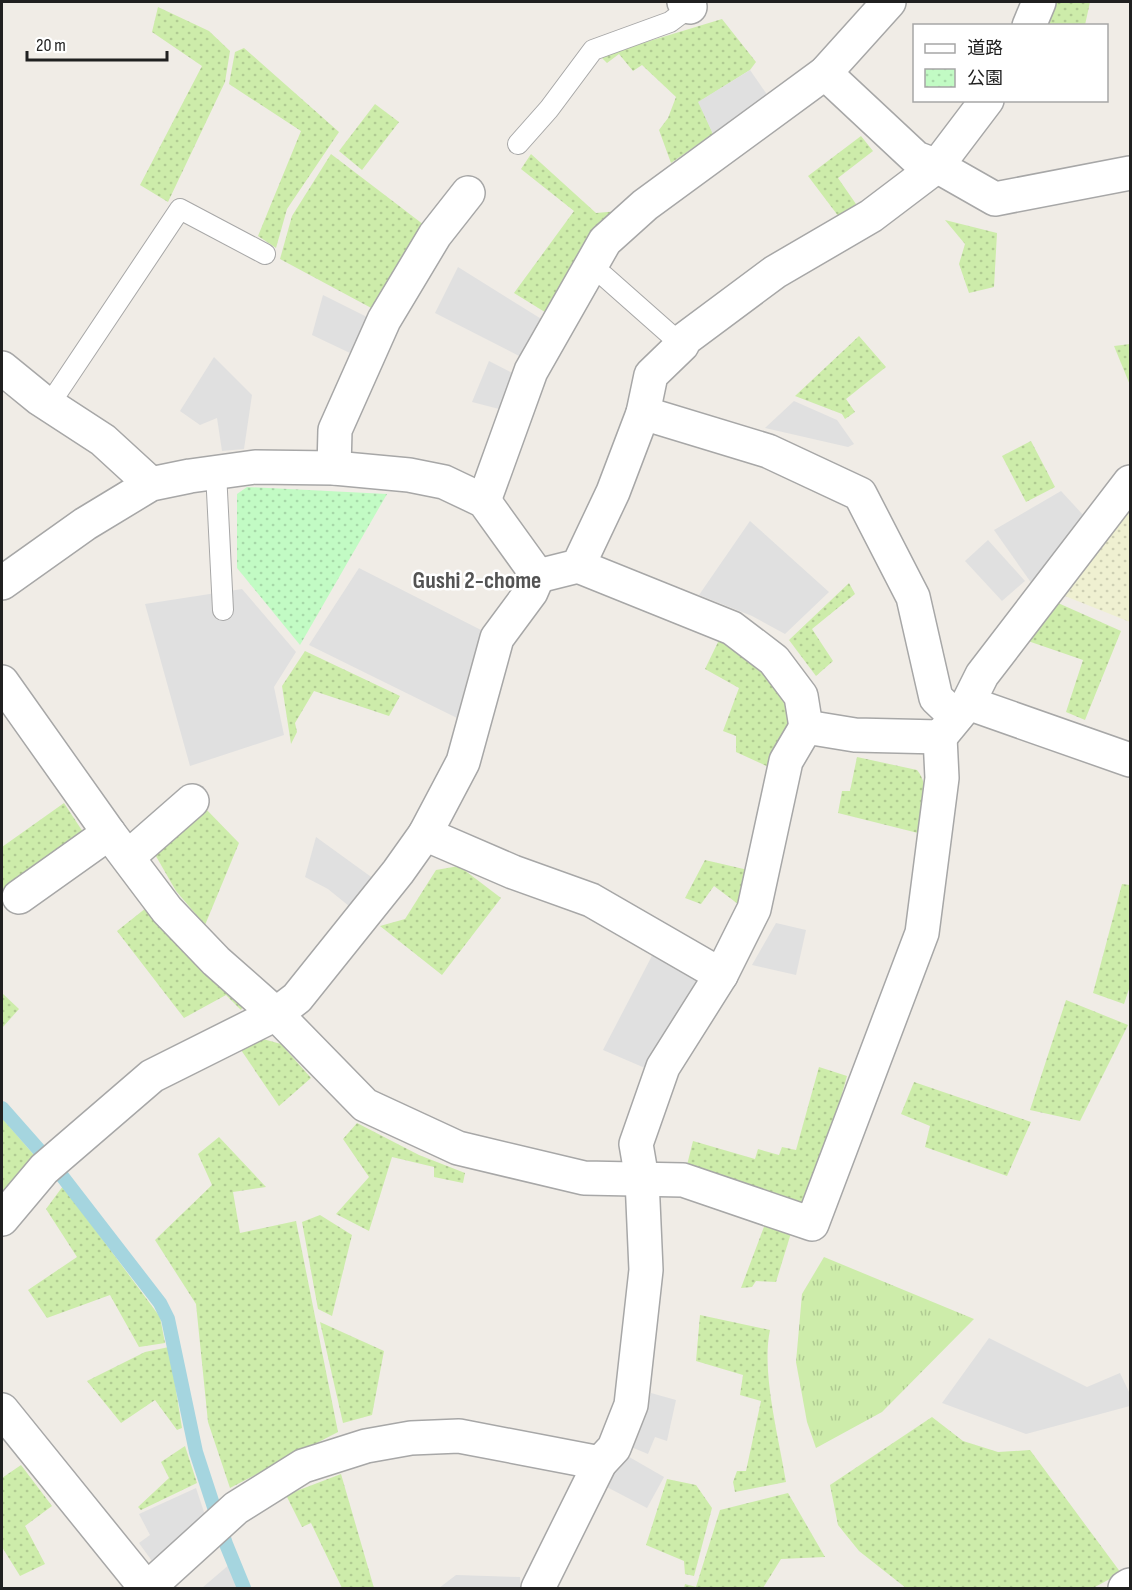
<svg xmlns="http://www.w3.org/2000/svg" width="1132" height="1590" viewBox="0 0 1132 1590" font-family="'Sofia Sans Condensed','Noto Sans JP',sans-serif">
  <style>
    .farmland { fill: url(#farmland-dots) }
    .grass { fill: url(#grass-tufts) }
    .park { fill: url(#park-dots) }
    .garden { fill: url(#garden-dots) }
    .parking { fill: #e0e0e0 }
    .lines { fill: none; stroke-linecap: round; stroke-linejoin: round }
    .stream { stroke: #a5d5df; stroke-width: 14 }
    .lane-casing { stroke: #a7a7a7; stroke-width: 22 }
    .street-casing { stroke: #a7a7a7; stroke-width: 36 }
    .lane { stroke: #fff; stroke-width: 20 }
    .street { stroke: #fff; stroke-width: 33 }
    .labels { text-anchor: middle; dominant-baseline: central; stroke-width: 5; stroke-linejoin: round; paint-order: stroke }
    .neighbourhood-label { font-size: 24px; font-weight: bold; fill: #535353; stroke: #fff }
  </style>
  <defs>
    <pattern id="farmland-dots" width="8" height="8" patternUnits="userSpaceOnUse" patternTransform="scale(1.5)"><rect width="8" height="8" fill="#eff0d1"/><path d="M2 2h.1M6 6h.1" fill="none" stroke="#cdceb3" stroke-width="1.8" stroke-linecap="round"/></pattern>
    <pattern id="grass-tufts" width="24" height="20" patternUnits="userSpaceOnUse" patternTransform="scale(1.5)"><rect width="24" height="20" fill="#cdecaa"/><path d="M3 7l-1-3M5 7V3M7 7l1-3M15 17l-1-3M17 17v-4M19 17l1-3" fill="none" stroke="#b0ca92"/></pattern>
    <pattern id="park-dots" width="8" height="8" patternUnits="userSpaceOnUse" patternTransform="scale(1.5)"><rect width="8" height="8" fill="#c2fbc4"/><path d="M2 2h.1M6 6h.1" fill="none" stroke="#a6d7a8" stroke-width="1.8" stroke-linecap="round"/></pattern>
    <pattern id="garden-dots" width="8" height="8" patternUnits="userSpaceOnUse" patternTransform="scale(1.5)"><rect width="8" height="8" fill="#cdecaa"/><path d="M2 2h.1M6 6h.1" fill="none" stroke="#b0ca92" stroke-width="1.8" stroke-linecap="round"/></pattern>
  </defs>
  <rect width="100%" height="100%" fill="#f0ece6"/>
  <polygon class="farmland" points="1128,513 1130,514 1130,622 1065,596"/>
  <polygon class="grass" points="824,1257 974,1319 882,1412 816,1448 807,1422 796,1362 802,1294"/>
  <polygon class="park" points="247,487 387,494 300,645 237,568 237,494"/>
  <g class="garden">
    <polygon points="1055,2 1090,2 1085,25 1043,26"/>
    <polygon points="158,7 209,31 230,51 225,82 168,202 140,185 202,66 152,32"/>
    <polygon points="722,19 756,62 750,70 699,102 713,134 671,163 659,130 668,118 676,97 642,65 633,71 619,54 607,63 600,56"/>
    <polygon points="244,48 339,132 287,209 276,248 258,236 301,131 229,84 235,52"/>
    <polygon points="375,104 399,122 362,170 339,151"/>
    <polygon points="861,136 873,151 838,178 856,204 839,217 808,176"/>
    <polygon points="331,154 428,228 375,310 280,259 292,216"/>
    <polygon points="531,154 596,213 619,211 548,314 514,293 574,211 521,169"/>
    <polygon points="945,220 997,233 994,287 969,293 959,264 965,244"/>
    <polygon points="859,336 886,367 846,399 855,412 845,419 842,414 795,396"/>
    <polygon points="1130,344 1130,385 1114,346"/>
    <polygon points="1031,441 1055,487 1026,502 1002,456"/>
    <polygon points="849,583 855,594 812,629 833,661 816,676 789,640"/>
    <polygon points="1058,603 1121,631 1085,720 1066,712 1083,660 1028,641"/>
    <path d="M720 638C747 656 793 680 790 719 789 731 776 756 771 768L736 752V736L723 731 739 688 705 669Z"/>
    <polygon points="305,651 400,696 389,716 314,691 295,723 297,732 291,744 282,686"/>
    <path d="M857 757 917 770C931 787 924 813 922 834L838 813 842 791H850Z"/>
    <polygon points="64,803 83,832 5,894 2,891 2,847"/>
    <polygon points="203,806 239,843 205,925 176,891 153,851"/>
    <polygon points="705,860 748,870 742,907 714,886 701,904 685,898"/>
    <polygon points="459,866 501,898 442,975 380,926 405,919 436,870"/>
    <polygon points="1122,884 1130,885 1130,986 1124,1004 1093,993"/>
    <polygon points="146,908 245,1002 241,1010 226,995 184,1018 117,931"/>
    <polygon points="2,993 19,1009 2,1028"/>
    <polygon points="1066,1000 1128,1025 1080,1121 1030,1110"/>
    <polygon points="263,1039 281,1044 311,1078 279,1106 239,1047"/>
    <polygon points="819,1067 847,1076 814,1194 805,1203 686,1169 693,1141 755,1159 758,1149 779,1155 782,1147 796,1150"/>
    <polygon points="914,1082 1031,1122 1007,1176 925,1147 930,1126 901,1114"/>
    <polygon points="2,1118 34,1155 12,1191 2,1201"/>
    <polygon points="357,1123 419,1155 465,1173 463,1183 434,1177 434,1167 392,1157 369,1231 336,1214 369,1177 343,1139"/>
    <polygon points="219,1137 266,1187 233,1192 240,1233 296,1221 338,1432 230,1488 208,1422 196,1304 155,1240 212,1185 198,1154"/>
    <polygon points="63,1186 160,1317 165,1343 139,1347 110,1295 47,1318 28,1290 77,1257 46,1209"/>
    <polygon points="320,1215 352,1235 332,1316 318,1309 302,1222"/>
    <polygon points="765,1224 791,1233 776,1282 756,1281 752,1287 741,1288"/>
    <path d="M700 1315 770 1330C761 1372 779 1438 786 1482L735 1492 733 1482 737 1471H746L761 1401 740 1395 743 1375 696 1361Z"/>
    <polygon points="320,1322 384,1351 372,1415 343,1423"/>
    <polygon points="169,1347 182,1428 177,1430 155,1400 121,1423 87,1381 145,1352"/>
    <polygon points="932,1417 963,1441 998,1452 1030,1450 1121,1573 1093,1588 906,1588 859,1551 838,1525 830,1485"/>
    <polygon points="185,1446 197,1483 141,1510 138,1507 169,1478 161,1462"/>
    <polygon points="21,1465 52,1506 25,1526 45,1564 20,1576 2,1547 2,1478"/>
    <polygon points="341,1474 374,1588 342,1588 311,1523 302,1527 286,1495"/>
    <polygon points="667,1479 696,1485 712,1508 694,1576 685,1574 684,1561 646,1545"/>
    <polygon points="788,1493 825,1557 781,1559 763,1588 684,1588 685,1584 696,1587 720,1510"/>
  </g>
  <g class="parking">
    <polygon points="750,70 768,96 713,134 698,102"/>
    <polygon points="458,267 543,320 521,357 435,313"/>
    <polygon points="323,295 369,318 350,353 312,335"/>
    <polygon points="214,357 252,395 244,449 222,451 217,418 200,425 180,411"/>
    <polygon points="489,361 518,376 503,410 472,402"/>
    <polygon points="794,401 837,420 854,444 848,447 765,428"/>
    <polygon points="1061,491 1085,517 1032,584 994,530"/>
    <polygon points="750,521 829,592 785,634 752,616 699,595"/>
    <polygon points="988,540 1025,581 1002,601 965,561"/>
    <polygon points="359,568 483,631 469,672 457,718 309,645"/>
    <polygon points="242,589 296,652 274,687 284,735 190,766 145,604"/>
    <polygon points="316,837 374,879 349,906 328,889 305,877"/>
    <polygon points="776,923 806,930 796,975 752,965"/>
    <polygon points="654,952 701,982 645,1068 603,1050"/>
    <polygon points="989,1338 1087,1387 1120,1373 1130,1394 1130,1406 1026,1434 942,1403"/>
    <polygon points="651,1393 676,1400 667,1441 655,1437 648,1454 631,1447"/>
    <polygon points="624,1454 664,1477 647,1508 603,1485"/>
    <polygon points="196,1488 205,1515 161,1560 152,1561 139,1543 150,1535 139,1514"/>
    <polygon points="230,1564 239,1588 202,1588"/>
    <polygon points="456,1575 520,1577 521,1588 439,1588"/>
  </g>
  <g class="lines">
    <polyline class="stream" points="2,1108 62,1176 160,1303 168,1319 196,1452 226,1544 244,1588"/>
    <defs>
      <g id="lane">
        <polyline points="518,144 549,109 593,50 670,22 690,7"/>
        <polyline points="587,269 604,276 682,345"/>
        <polyline points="49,405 180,209 265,254"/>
        <polyline points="216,472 223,610"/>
      </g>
      <g id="street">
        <polyline points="684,2 690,7"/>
        <polyline points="1029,26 1039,2"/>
        <polyline points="825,73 916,158 937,166"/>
        <polyline points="987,100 937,166 995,199 1130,173"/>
        <polyline points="2,368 40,399 103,440 151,484"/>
        <polyline points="643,413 651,375 682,345 685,339 775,272 871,216 937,166"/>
        <polyline points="334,468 335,430 384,320 435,235 468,193"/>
        <polyline points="484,501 531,371 605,241 645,205 825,73 889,2"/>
        <polyline points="578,566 732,628 774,660 801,696 806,727"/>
        <polyline points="538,576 578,566 613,492 643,413 768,451 860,494 913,597 936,698 956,717"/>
        <polyline points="2,583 85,524 151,484 190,476 255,467 334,468 409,475 444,482 484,501 538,576 531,592 497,638 463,762 425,834 398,872 297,998 276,1014 152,1076 44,1169 2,1219"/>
        <polyline points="2,682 109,833 167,910 216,961 276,1014 365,1105 458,1148 584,1178 683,1180 812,1224 922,933 942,778 940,737"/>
        <polyline points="968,703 1130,760"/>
        <polyline points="425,834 513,872 591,900 721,975"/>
        <polyline points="128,857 192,801"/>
        <polyline points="19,897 109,833"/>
        <polyline points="2,1410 146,1588"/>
        <polyline points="148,1588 236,1508 303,1466 366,1446 411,1438 459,1436 600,1463"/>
        <polyline points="538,1588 600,1463 614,1448 631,1405 646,1270 642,1179 636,1144 663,1067 721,975 754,909 786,761 806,727 855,735 940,737 968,703 982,675 1130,482"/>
        <polyline points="1125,1588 1130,1585"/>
      </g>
    </defs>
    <use href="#lane" class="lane-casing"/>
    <use href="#street" class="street-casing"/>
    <use href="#lane" class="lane"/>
    <use href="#street" class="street"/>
  </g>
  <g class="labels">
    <g class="neighbourhood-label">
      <text x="477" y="580">Gushi 2-chome</text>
    </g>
  </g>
  <rect width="1132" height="1590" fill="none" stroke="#202020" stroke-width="6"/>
  <rect x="913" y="24" width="195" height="78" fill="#ffffff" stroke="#a6a6a6" stroke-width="1.5"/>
  <rect x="925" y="44" width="30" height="9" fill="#ffffff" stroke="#a6a6a6" stroke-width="1.5"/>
  <text x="967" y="54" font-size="18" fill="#202020">道路</text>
  <rect x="925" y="69" width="30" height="18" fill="url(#park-dots)" stroke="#a6a6a6" stroke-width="1.5"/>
  <text x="967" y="84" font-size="18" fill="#202020">公園</text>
  <path d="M27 51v9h140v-9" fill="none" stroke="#202020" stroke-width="3"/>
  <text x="36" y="51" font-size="18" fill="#202020" stroke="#ffffff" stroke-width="4.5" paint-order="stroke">20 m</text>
</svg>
